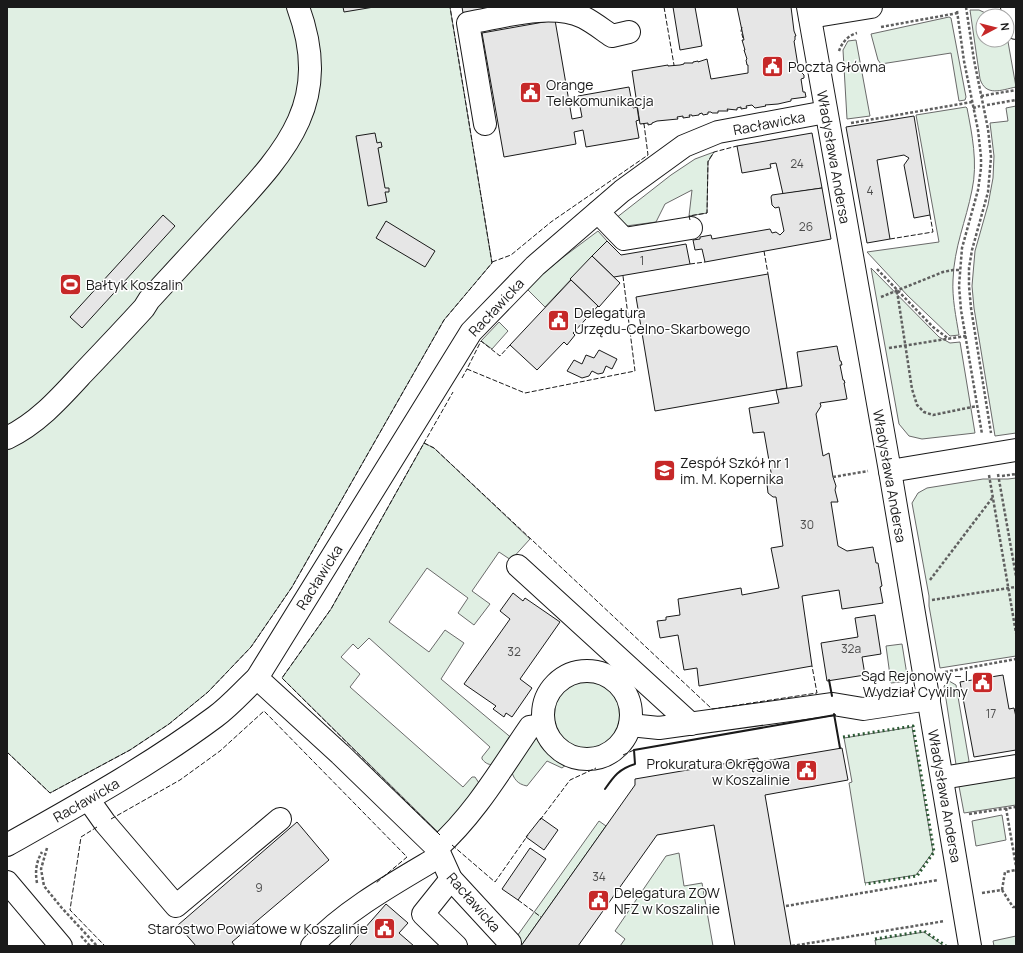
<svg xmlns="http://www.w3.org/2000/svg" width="1023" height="953" viewBox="0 0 1023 953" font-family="Manrope,sans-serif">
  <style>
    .green { fill: #e0efe3; stroke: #6a6a6a }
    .building { fill: #e6e6e6; stroke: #1a1a1a }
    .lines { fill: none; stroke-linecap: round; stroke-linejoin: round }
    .minor-casing { stroke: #1a1a1a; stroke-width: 24 }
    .path { stroke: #5f5f5f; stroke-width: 2.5; stroke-dasharray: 3 2; stroke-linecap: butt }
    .minor { stroke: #fff; stroke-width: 22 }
    .hedge { stroke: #2b5a34; stroke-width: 3; stroke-dasharray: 2 3; stroke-linecap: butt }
    .fence { stroke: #1a1a1a; stroke-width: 1; stroke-dasharray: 5 2; stroke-linecap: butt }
    .wall { stroke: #1a1a1a; stroke-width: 2 }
    .labels { text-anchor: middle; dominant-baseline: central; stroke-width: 3; stroke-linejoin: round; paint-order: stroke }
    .number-label { font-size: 12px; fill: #4d4d4d }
    .poi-label { font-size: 14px; fill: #1a1a1a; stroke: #fff; text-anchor: start }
    .street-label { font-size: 14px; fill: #1a1a1a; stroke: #fff }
  </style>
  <rect width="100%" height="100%" fill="#fff"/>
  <g class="green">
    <polygon points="7,7 450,7 492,263 444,320 292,587 251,647 208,692 169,724 130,750 50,793 7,752"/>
    <path d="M970 10H979L992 16H983V40H1007V36L1016 87C1001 90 986 97 980 79Z"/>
    <polygon points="949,17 951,18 966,97 965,100 959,101 951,53 881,64 878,60 871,34"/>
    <polygon points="856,40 870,116 847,119 843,50 848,41"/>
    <polygon points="1016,106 1016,433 995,436 974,308 972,286 975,251 988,205 993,178 994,156 990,123 1008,121 1006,108"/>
    <path d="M966 107 967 108C972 134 978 163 972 190 966 221 954 247 953 280 952 298 956 317 959 335L950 336 908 296 867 252 939 242 916 115Z"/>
    <polygon points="714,152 708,162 707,213 689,216 692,190 665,204 656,222 626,226 616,218 671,175 695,159"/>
    <polygon points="598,231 607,241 545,307 526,288 562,258"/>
    <polygon points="871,268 939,337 950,343 960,342 975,433 922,439 909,436 899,424"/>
    <polygon points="499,322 508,331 492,349 481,341"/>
    <path d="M424 443 434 448 530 539 511 560 499 552 472 591 490 604 474 625 458 613 468 598 427 568 389 622 429 652 445 630 464 643 441 679 514 740 496 765C489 765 486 764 482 759V757L490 747 369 638 358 649 353 644 341 657 360 674 350 687 463 787 472 777H475L479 783 478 789 438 832 282 678 331 609Z"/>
    <polygon points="1016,478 1016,656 940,668 929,606 929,596 912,503 918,493 927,488 983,479 1008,479"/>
    <polygon points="902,644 908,681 891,683 886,646"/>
    <polygon points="949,681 956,685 969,761 964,770 957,771 944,686"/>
    <circle cx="586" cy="715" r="34"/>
    <polygon points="912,727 933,852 916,875 865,883 849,783 852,782 844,738"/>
    <path d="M533 736 554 752 571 761 562 768 547 761 527 786C517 784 514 779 511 770Z"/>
    <polygon points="1016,772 1016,805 964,813 958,781"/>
    <polygon points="1002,815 1006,840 976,846 972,821"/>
    <polygon points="599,821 606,826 521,946 510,946"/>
    <polygon points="679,853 684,886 702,883 713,946 620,946 625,939 615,931 666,856"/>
    <polygon points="924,932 944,946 876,946 875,940"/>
    <polygon points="1016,936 1016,946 994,946 993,941"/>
  </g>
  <g class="building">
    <polygon points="343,7 374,7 344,12"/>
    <polygon points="462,7 499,7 463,13"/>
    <polygon points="673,7 695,7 702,46 680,50"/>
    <polygon points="737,7 791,7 794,31 796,36 795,36 795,40 794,41 799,72 801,72 804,75 804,78 801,79 803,92 805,92 806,97 791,99 791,101 778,104 765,105 766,106 755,108 752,105 746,106 747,108 741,109 741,107 737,108 737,110 727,109 728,111 718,111 718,113 712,113 711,112 708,112 708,114 703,115 702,113 699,114 699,115 692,116 692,115 689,115 690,117 683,118 683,116 677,117 678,119 657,121 652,123 652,124 648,125 648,123 640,124 632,71 668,65 668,66 680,65 684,64 684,63 693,63 693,62 698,61 698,62 707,59 711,79 748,73 748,65 747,65 746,60 747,59 744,50 745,50 742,40 744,40"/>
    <polygon points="555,20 572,119 582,117 578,96 629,87 633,108 637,107 639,120 636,121 639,138 586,147 583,130 574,132 576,144 504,157 482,33"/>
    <polygon points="914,116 930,215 914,218 904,165 909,158 904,155 877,160 890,239 867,243 846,127"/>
    <polygon points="375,133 377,143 381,142 382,147 378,148 385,188 389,188 389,192 385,192 387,202 368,206 356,136"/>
    <polygon points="812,133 822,188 783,194 776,163 770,164 771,168 742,173 737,146"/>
    <polygon points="822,188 831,239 705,262 702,249 695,250 693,240 700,239 700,237 711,235 712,239 770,229 772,233 776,232 780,235 784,231 779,207 775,208 772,205 771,197 772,195"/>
    <polygon points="163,215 175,226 82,328 70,317"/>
    <polygon points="386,221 435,251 425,267 376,238"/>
    <polygon points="607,241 621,255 686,244 690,264 614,277 592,256"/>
    <polygon points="592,256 620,283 599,307 570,279"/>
    <polygon points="768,274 787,388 655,411 636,297"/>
    <polygon points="571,280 598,306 573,333 575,335 567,345 564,342 537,370 510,345"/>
    <polygon points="837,346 840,361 841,361 842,365 840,365 843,380 844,380 845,383 844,383 847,399 820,403 821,406 816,414 823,456 829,453 833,477 836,486 835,490 838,502 831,502 838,546 847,551 873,547 876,563 878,563 882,586 880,587 883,603 842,609 839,590 802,596 812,666 699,686 697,668 684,670 678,635 660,638 657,621 666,620 666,617 680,615 678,599 741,588 742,595 779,588 771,548 783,546 776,497 773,497 768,493 767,484 772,478 764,432 753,433 749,408 779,403 776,390 802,386 797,352"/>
    <polygon points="599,350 617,359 612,369 606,366 603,373 598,374 592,371 589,376 582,378 567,371 574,360 582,364 586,355 594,358"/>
    <polygon points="513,593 523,601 525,598 560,622 520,679 532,688 512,717 506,713 504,717 493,709 496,706 464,684 510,619 500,611"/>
    <polygon points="875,615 881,654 862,657 865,675 827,681 821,643 858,637 855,618"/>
    <polygon points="1003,675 1009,709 1014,708 1016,717 1016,750 974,757 960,682"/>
    <polygon points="842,748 848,780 765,795 791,946 735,946 714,825 657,835 578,946 521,946 635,785 635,779 758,758 759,762"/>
    <polygon points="541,818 558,830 544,850 526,837"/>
    <polygon points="297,822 329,860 232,942 235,946 196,946 178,925"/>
    <polygon points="530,848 546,859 518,900 502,889"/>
    <polygon points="386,904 408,923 399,933 414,946 351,946 350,945"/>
  </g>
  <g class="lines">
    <defs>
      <g id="minor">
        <polyline points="808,7 890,471 970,946"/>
        <polyline points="1012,7 1016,28"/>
        <polyline points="810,17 871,7"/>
        <path d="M485 124 468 23C503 17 550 2 583 17 593 22 603 30 612 36L629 32"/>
        <polyline points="598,212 624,239 691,228"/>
        <path d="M7 438C38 423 60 398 83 373 104 351 124 330 144 308L149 300C176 271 202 242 229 213 289 148 332 100 298 7"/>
        <polyline points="890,471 1016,450"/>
        <polyline points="518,566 691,724"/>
        <circle cx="587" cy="715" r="44"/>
        <polyline points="257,678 340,754 437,848 451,879 510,943 508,946"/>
        <polyline points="630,725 659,728 833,704 863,709 929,699"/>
        <polyline points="942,778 1016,766"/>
        <polyline points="88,799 105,823 176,906 280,819"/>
        <path d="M7 845C78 805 149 766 215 717 230 706 243 691 257 678L471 332 535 266 622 191 684 146 718 132 826 112"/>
        <path d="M437 848C475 814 501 769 530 727L544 725"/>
        <polyline points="451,879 423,914 456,946"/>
        <polyline points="7,882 61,946"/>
        <path d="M312 946C345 910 398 881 440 856"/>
      </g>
    </defs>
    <use href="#minor" class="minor-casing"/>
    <g class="path">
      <polyline points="966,7 974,60 988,129 991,157 988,192 972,250 969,268 969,286 971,308 991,433"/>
      <polyline points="957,11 964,61 978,130 981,157 981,168 978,190 962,248 959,286 961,310 982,434"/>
      <polyline points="881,27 958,13"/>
      <path d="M839 51C842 42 849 35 857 33"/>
      <polyline points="981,96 1016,90"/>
      <polyline points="987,105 1016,100"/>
      <polyline points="973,108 980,106"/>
      <polyline points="851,123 972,102"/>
      <polyline points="877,269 933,327 949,339"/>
      <polyline points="897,291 912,389 917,405 924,412 933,415 977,406"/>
      <polyline points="881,297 943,272 953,270 960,270"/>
      <polyline points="889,348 966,336"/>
      <polyline points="998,474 1016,576"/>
      <polyline points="989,475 1016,633"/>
      <polyline points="1002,476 1016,474"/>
      <polyline points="833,477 868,471"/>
      <polyline points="930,580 993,497"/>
      <polyline points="932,600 1015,587"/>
      <polyline points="945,672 1016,659"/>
      <polyline points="1006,808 1016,866"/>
      <polyline points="969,814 1016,807"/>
      <polyline points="47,848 41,869 44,886 61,907 97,946"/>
      <path d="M37 883C35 872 36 862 42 852"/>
      <polyline points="1002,890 1005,872 1016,870"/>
      <polyline points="982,893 1002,890 1013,907 1016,907"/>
      <polyline points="786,906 938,880"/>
      <polyline points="81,936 90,946"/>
      <polyline points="792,946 945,921"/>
    </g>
    <use href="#minor" class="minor"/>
    <g class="hedge">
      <polyline points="843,737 913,726 934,852 917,876 865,884"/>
      <polyline points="875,939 924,931 946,946"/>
    </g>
    <g class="fence">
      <polyline points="664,7 674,65 673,66"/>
      <polyline points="742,27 741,31 743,38"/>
      <polyline points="690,220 689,216 707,213 708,161 714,152 737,146"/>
      <polyline points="890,239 933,232 930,215"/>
      <polyline points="764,251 768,274"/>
      <polyline points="492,262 511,255 551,222 648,155 644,124 641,124"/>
      <polyline points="690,264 705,262"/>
      <polyline points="510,345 500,356 481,341 467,369 525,393 635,371 623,276"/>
      <polyline points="462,378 467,369"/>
      <polyline points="424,443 434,448 712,709 817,693 812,666"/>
      <polyline points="7,752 50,793 130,750 169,724 208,692 251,647 292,587 444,320 492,263 450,7"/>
      <polyline points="623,755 634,750"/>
      <polyline points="111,819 180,780 220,751 264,711 407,857 376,883"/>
      <polyline points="540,820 570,780 596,768"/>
      <polyline points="97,827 81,837 70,910 105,946"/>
      <polyline points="440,835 282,678 331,609 424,443 453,392"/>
      <polyline points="452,845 495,882 528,835"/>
      <polyline points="518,900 541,917"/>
    </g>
    <g class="wall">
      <polyline points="829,680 832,696"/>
      <polyline points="834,714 840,748"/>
      <path d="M605 789C614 776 619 769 635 764L634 750 835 715"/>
    </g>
  </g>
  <defs>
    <symbol id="civic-square" viewBox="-11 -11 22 22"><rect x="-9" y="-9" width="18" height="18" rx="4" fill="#c62828" stroke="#fff"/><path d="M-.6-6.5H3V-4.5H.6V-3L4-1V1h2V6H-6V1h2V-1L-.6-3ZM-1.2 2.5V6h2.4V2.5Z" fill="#fff"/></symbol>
    <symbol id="stadium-square" viewBox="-11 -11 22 22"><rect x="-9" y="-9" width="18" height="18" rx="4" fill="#c62828" stroke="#fff"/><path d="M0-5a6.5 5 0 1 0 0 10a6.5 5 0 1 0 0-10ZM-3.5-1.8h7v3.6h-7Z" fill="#fff"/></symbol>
    <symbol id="school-square" viewBox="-11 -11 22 22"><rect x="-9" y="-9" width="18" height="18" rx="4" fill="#c62828" stroke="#fff"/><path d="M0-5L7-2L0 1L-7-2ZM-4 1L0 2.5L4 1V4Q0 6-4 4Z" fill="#fff"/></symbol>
  </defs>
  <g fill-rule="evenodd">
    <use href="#civic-square" x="760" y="54" width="25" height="25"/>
    <use href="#civic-square" x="518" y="80" width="25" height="25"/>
    <use href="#stadium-square" x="58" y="272" width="25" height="25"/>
    <use href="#civic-square" x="546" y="308" width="25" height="25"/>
    <use href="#school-square" x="652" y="458" width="25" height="25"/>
    <use href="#civic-square" x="970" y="670" width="25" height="25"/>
    <use href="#civic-square" x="794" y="758" width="25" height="25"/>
    <use href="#civic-square" x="586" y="888" width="25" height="25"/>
    <use href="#civic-square" x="372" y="916" width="25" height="25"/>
  </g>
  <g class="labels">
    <g class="number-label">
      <text x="797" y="163">24</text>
      <text x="870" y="190">4</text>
      <text x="806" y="226">26</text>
      <text x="642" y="260">1</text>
      <text x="807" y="524">30</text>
      <text x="851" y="648">32a</text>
      <text x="514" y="651">32</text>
      <text x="991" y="713">17</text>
      <text x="599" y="876">34</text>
      <text x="259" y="887">9</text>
    </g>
    <g class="poi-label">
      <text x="788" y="66">Poczta Główna</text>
      <text x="546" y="84">Orange<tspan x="546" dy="16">Telekomunikacja</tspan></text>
      <text x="86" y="284">Bałtyk Koszalin</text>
      <text x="574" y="312">Delegatura<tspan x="574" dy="16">Urzędu-Celno-Skarbowego</tspan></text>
      <text x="680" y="462">Zespół Szkół nr 1<tspan x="680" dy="16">im. M. Kopernika</tspan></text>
      <text x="968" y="675" text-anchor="end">Sąd Rejonowy – I<tspan x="968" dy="16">Wydział Cywilny</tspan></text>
      <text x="790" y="763" text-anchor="end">Prokuratura Okręgowa<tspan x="790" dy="16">w Koszalinie</tspan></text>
      <text x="614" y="892">Delegatura ZOW<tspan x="614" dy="16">NFZ w Koszalinie</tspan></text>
      <text x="368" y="928" text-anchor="end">Starostwo Powiatowe w Koszalinie</text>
    </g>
    <g class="street-label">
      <text transform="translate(769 123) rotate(-11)">Racławicka</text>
      <text transform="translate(834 157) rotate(80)">Władysława Andersa</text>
      <text transform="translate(496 307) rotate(-47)">Racławicka</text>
      <text transform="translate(890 476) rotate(80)">Władysława Andersa</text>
      <text transform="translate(319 577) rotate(-58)">Racławicka</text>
      <text transform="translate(945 796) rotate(80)">Władysława Andersa</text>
      <text transform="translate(86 800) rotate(-30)">Racławicka</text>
      <text transform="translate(474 902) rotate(49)">Racławicka</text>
    </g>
  </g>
  <rect width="1023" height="953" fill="none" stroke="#1a1a1a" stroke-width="16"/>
  <g transform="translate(995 28) rotate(83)"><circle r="19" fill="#ffffff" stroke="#a3a3a3"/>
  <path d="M0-3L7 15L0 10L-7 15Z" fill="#c62828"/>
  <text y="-6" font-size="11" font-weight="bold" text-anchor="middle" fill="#1a1a1a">N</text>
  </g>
</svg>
